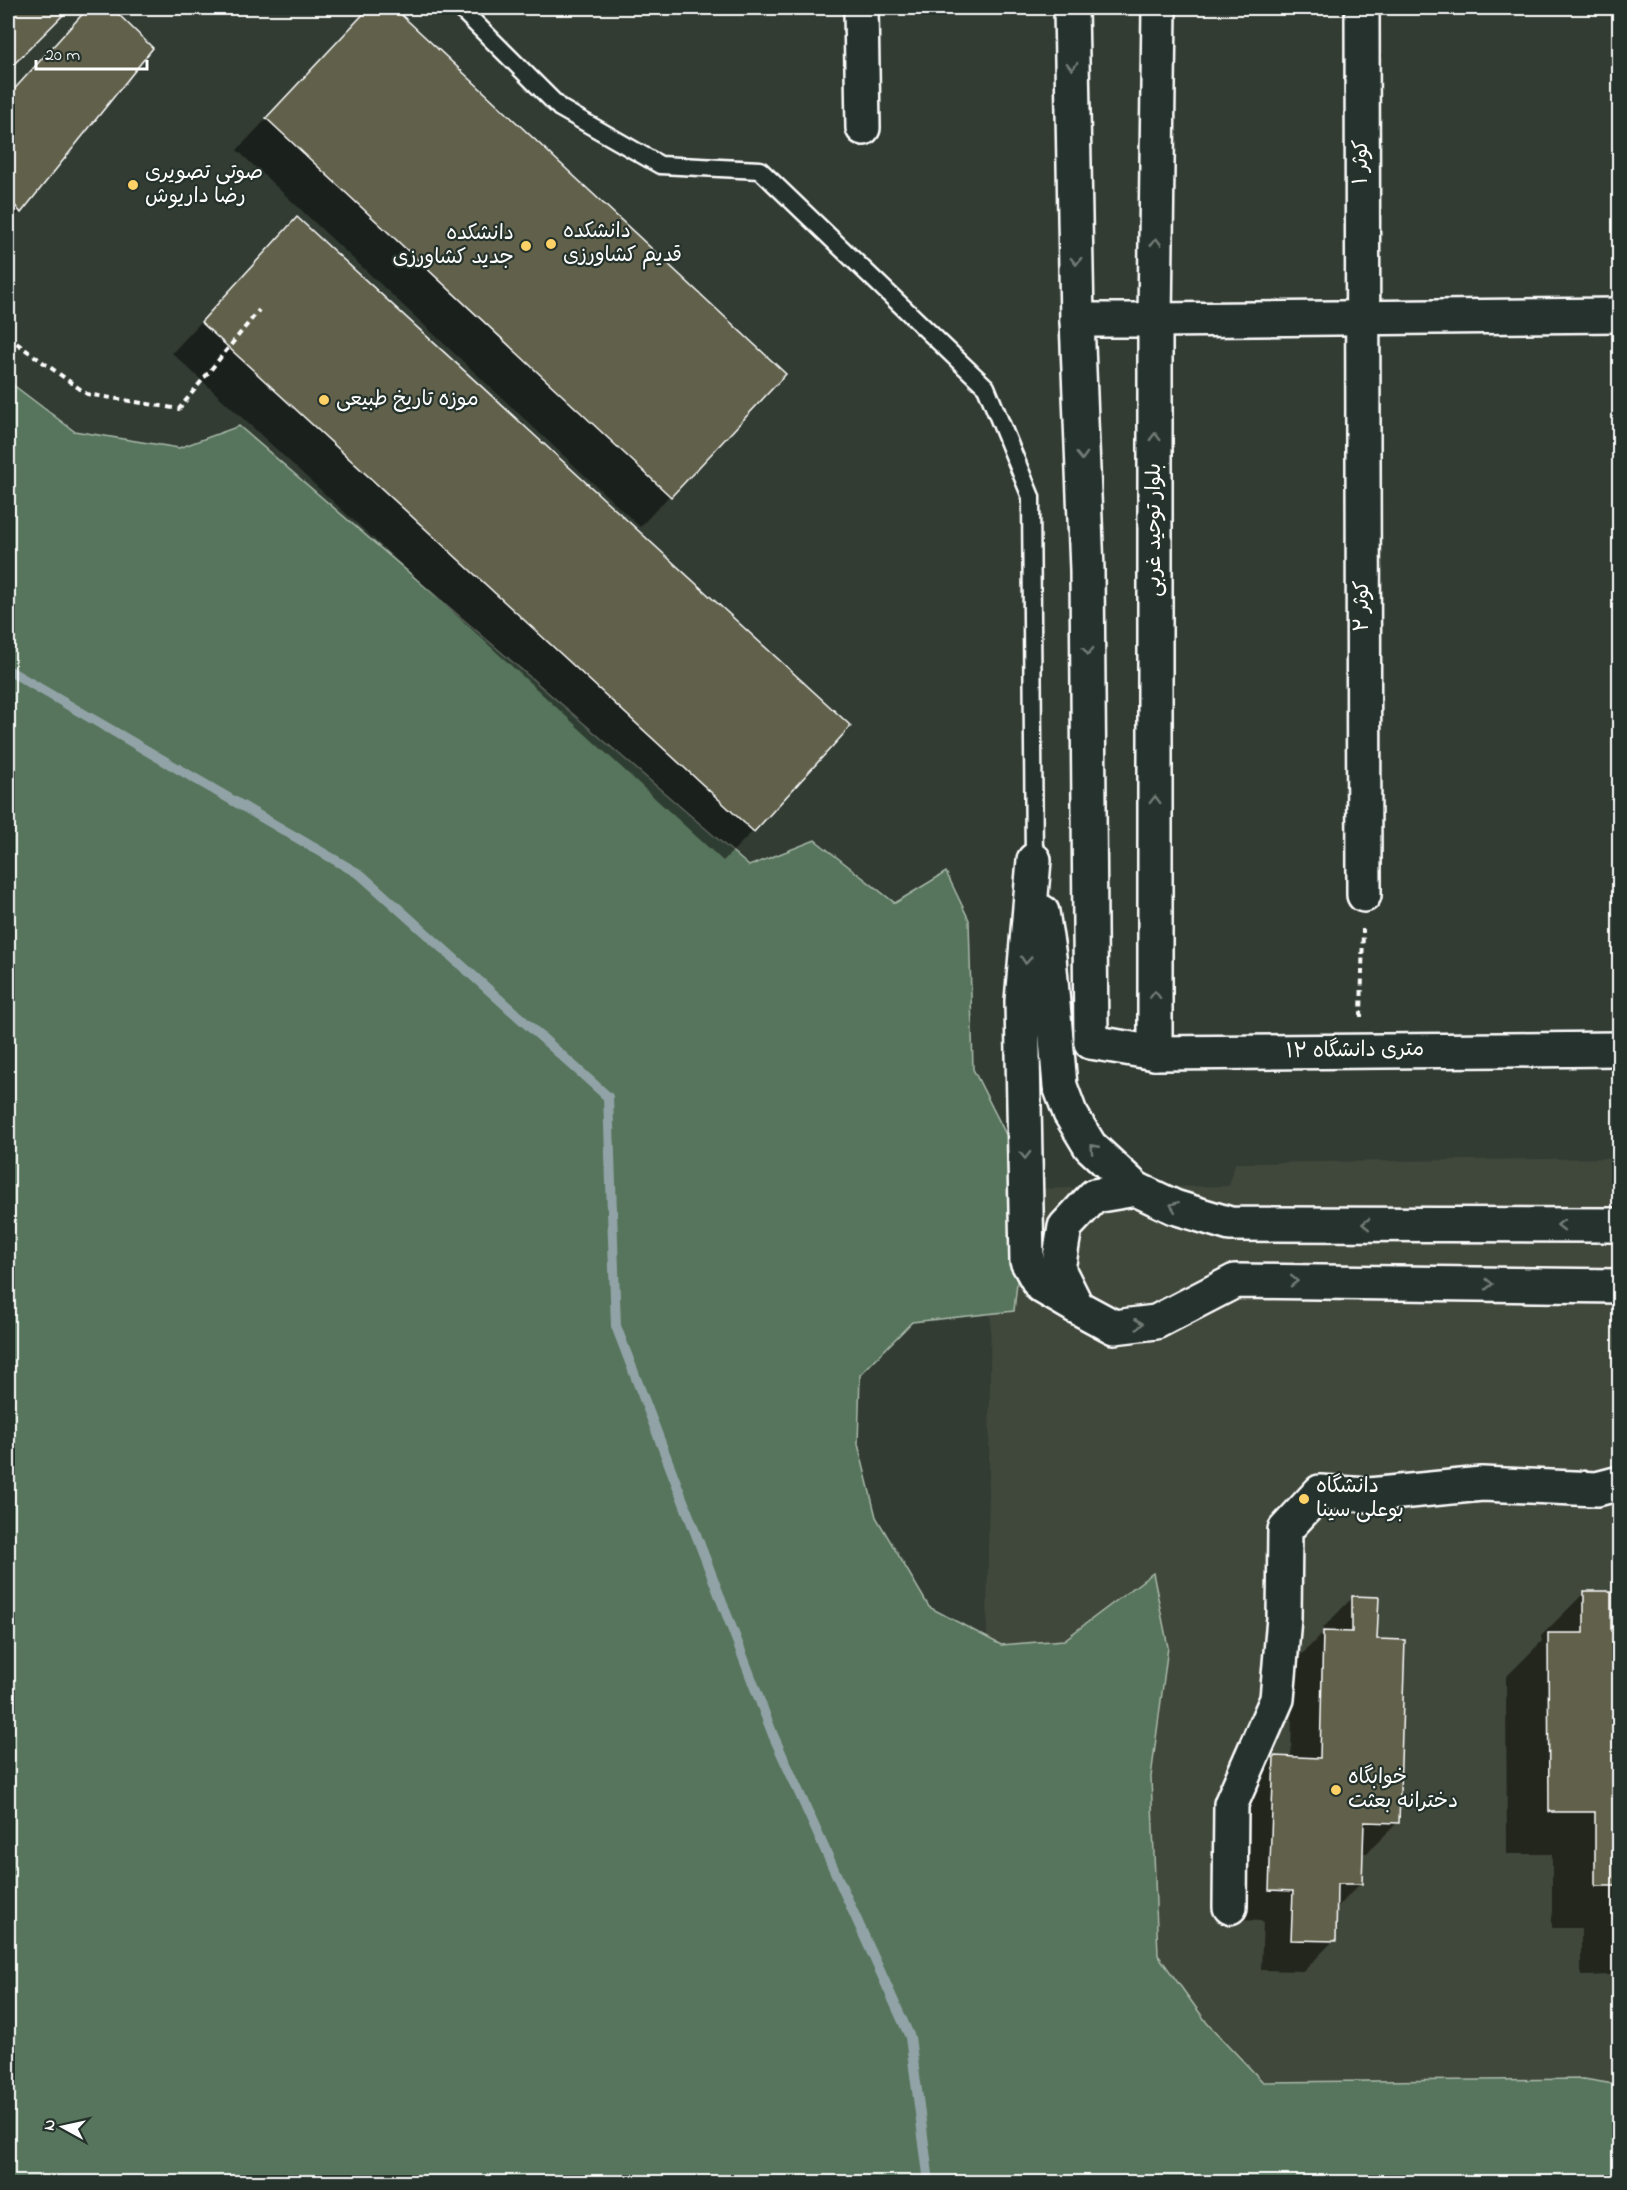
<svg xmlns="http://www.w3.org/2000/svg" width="1627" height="2190" viewBox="0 0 1627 2190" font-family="'Indie Flower','Playpen Sans Arabic',sans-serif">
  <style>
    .built { fill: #40473a }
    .green { fill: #57745b; stroke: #abbaad; stroke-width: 1.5 }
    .shadow { fill: #0007 }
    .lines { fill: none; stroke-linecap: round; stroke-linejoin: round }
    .stream { stroke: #91a3a7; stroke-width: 10 }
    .building { fill: #60604b; stroke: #fff; stroke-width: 1.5 }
    .service-casing { stroke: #fff; stroke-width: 21 }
    .minor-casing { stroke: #fff; stroke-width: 38 }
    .tertiary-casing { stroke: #fff; stroke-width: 38 }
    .path { stroke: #fff; stroke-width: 4; stroke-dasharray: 6 4.5; stroke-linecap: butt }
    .service { stroke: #26332d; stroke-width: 16 }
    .minor { stroke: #26332d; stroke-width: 33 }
    .tertiary { stroke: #26332d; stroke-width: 33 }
    .oneway { stroke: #727a76 }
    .poi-dot { fill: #ffd166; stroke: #26332d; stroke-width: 2 }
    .labels { text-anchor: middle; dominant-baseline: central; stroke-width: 4.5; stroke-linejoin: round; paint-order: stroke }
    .street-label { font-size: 21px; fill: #fff; stroke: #26332d }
    .poi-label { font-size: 21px; fill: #fff; stroke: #26332d; text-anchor: start }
  </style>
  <rect width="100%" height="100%" fill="#323c33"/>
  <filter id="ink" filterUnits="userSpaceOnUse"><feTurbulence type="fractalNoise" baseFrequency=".0167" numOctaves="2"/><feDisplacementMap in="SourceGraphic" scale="12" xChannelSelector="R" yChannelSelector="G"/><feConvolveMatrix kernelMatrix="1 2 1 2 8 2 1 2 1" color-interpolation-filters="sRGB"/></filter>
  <g filter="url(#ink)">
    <polygon class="built" points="1619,1158 1619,2182 1341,2182 985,1809 992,1189 1229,1186 1235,1163"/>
    <polygon class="green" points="8,381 74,431 179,448 239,426 749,866 815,840 895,903 946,872 969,920 973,1069 1028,1178 1014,1311 912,1322 860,1375 858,1444 876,1517 929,1607 1001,1645 1064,1640 1153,1573 1168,1647 1151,1777 1158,1955 1207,2023 1263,2082 1584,2079 1619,2085 1619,2182 8,2182"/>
    <g class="shadow">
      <polygon points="8,8 67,8 8,68"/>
      <polygon points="88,8 110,8 151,48 20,212 8,224 8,96"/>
      <polygon points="371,8 392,8 783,374 640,527 237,150"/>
      <polygon points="297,219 753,831 723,861 172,353"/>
      <polygon points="1584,1593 1610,1633 1620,1633 1620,1968 1612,1975 1581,1976 1581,1928 1552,1928 1552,1854 1507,1854 1506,1677 1542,1641 1541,1636"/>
      <polygon points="1353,1597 1376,1641 1397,1823 1367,1853 1361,1853 1360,1884 1335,1909 1334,1940 1304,1971 1261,1970 1263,1921 1239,1920 1244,1788 1274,1758 1291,1758 1293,1663 1322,1634 1323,1628"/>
    </g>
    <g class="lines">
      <polyline class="stream" points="8,670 361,875 608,1097 616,1326 773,1735 910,2037 929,2182"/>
    </g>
    <g class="building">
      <polygon points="8,8 70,8 8,70"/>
      <polygon points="88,8 112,8 153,48 21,213 8,197 8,96"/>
      <polygon points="369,8 394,8 786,374 671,497 266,118"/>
      <polygon points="297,217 851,726 754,832 201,322"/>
      <polygon points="1584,1591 1611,1591 1611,1631 1620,1631 1620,1886 1595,1886 1595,1812 1549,1812 1548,1633 1584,1633"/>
      <polygon points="1352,1596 1379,1597 1377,1639 1405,1640 1399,1823 1364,1822 1362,1884 1337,1884 1336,1941 1291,1940 1293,1891 1269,1890 1274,1756 1320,1758 1323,1631 1352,1632"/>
    </g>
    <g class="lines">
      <defs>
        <polyline id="service" points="460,8 560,108 660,165 760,170 986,387 1031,497 1034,860"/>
        <g id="minor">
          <polyline points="861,8 863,128"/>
          <polyline points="1362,8 1364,895"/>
          <polyline points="1155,320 1620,315"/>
          <polyline points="1034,860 1022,1001 1027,1261 1041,1286 1077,1307"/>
          <polyline points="1042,912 1049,957 1060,1086 1070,1113 1090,1146 1136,1189"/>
          <polyline points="1091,1042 1155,1053 1620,1049"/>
          <polyline points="1620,1225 1230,1224 1174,1207 1136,1189 1094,1196 1065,1227 1058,1269 1077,1307 1114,1327 1156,1322 1235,1281 1620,1286"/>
          <polyline points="1230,1907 1231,1804 1277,1699 1284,1618 1285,1530 1320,1492 1369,1495 1482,1484 1597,1489 1620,1483"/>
        </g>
        <g id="tertiary">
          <polyline points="1071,8 1077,320 1087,570 1091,1042"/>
          <polyline points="1077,320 1155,320"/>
          <polyline points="1155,1053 1155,320 1159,8"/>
        </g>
      </defs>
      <use href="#service" class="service-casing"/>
      <use href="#minor" class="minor-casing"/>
      <use href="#tertiary" class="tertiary-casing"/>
      <g class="path">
        <polyline points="8,337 87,394 179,409 259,310"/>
        <polyline points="1361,1017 1363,929"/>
      </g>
      <use href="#service" class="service"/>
      <use href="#minor" class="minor"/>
      <use href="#tertiary" class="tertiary"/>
    </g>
    <defs><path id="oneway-chevron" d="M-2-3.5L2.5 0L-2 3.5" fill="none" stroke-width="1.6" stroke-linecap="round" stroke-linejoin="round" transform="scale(1.5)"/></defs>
    <g class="oneway">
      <use href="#oneway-chevron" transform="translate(1072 66) rotate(89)"/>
      <use href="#oneway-chevron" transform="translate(1156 242) rotate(-89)"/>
      <use href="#oneway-chevron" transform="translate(1076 261) rotate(89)"/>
      <use href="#oneway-chevron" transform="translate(1155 437) rotate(-90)"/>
      <use href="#oneway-chevron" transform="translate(1082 456) rotate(88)"/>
      <use href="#oneway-chevron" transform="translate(1088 651) rotate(89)"/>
      <use href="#oneway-chevron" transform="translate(1155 800) rotate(-90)"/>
      <use href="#oneway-chevron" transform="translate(1026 960) rotate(94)"/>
      <use href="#oneway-chevron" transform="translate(1155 995) rotate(-90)"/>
      <use href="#oneway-chevron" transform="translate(1094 1148) rotate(-132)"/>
      <use href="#oneway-chevron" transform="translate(1025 1155) rotate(89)"/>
      <use href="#oneway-chevron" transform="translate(1174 1206) rotate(-159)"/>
      <use href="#oneway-chevron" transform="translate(1366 1224) rotate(-180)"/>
      <use href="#oneway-chevron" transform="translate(1561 1225) rotate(-180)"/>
      <use href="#oneway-chevron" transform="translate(1294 1281) rotate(1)"/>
      <use href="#oneway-chevron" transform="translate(1489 1284) rotate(1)"/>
      <use href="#oneway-chevron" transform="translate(1139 1324) rotate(-7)"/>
    </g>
  </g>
  <g class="poi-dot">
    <circle cx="133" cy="185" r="6"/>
    <circle cx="551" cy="244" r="6"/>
    <circle cx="526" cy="246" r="6"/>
    <circle cx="324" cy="400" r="6"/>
    <circle cx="1304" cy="1499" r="6"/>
    <circle cx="1336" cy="1790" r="6"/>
  </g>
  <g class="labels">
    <g class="street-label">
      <text transform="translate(1362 162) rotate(-90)">کوثر ۱</text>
      <text transform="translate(1155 530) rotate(-90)">بلوار توحید غربی</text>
      <text transform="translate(1363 606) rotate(-90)">کوثر ۲</text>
      <text transform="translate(1355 1051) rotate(-1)">۱۲ متری دانشگاه</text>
    </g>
    <g class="poi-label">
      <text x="145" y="173">صوتی تصویری<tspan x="145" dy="24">رضا داریوش</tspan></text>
      <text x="563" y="232">دانشکده<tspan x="563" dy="24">قدیم کشاورزی</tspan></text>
      <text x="514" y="234" text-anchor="end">دانشکده<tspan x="514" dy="24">جدید کشاورزی</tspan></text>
      <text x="336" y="400">موزه تاریخ طبیعی</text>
      <text x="1316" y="1487">دانشگاه<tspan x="1316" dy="24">بوعلی سینا</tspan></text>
      <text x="1348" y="1778">خوابگاه<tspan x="1348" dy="24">دخترانه بعثت</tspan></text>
    </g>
  </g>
  <rect width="1627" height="2190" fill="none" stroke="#26332d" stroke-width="30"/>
  <rect x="15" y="15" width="1597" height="2160" fill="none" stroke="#fff" stroke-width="2" filter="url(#ink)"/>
  <g transform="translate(63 2127) rotate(278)" stroke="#26332d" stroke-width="4.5" paint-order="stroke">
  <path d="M0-4.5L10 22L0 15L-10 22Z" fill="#ffffff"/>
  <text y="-9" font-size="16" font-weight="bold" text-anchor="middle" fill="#ffffff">N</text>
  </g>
  <path d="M36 60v9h111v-9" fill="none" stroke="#ffffff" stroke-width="3"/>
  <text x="45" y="60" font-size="18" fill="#ffffff" stroke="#26332d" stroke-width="4.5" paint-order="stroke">20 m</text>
</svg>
